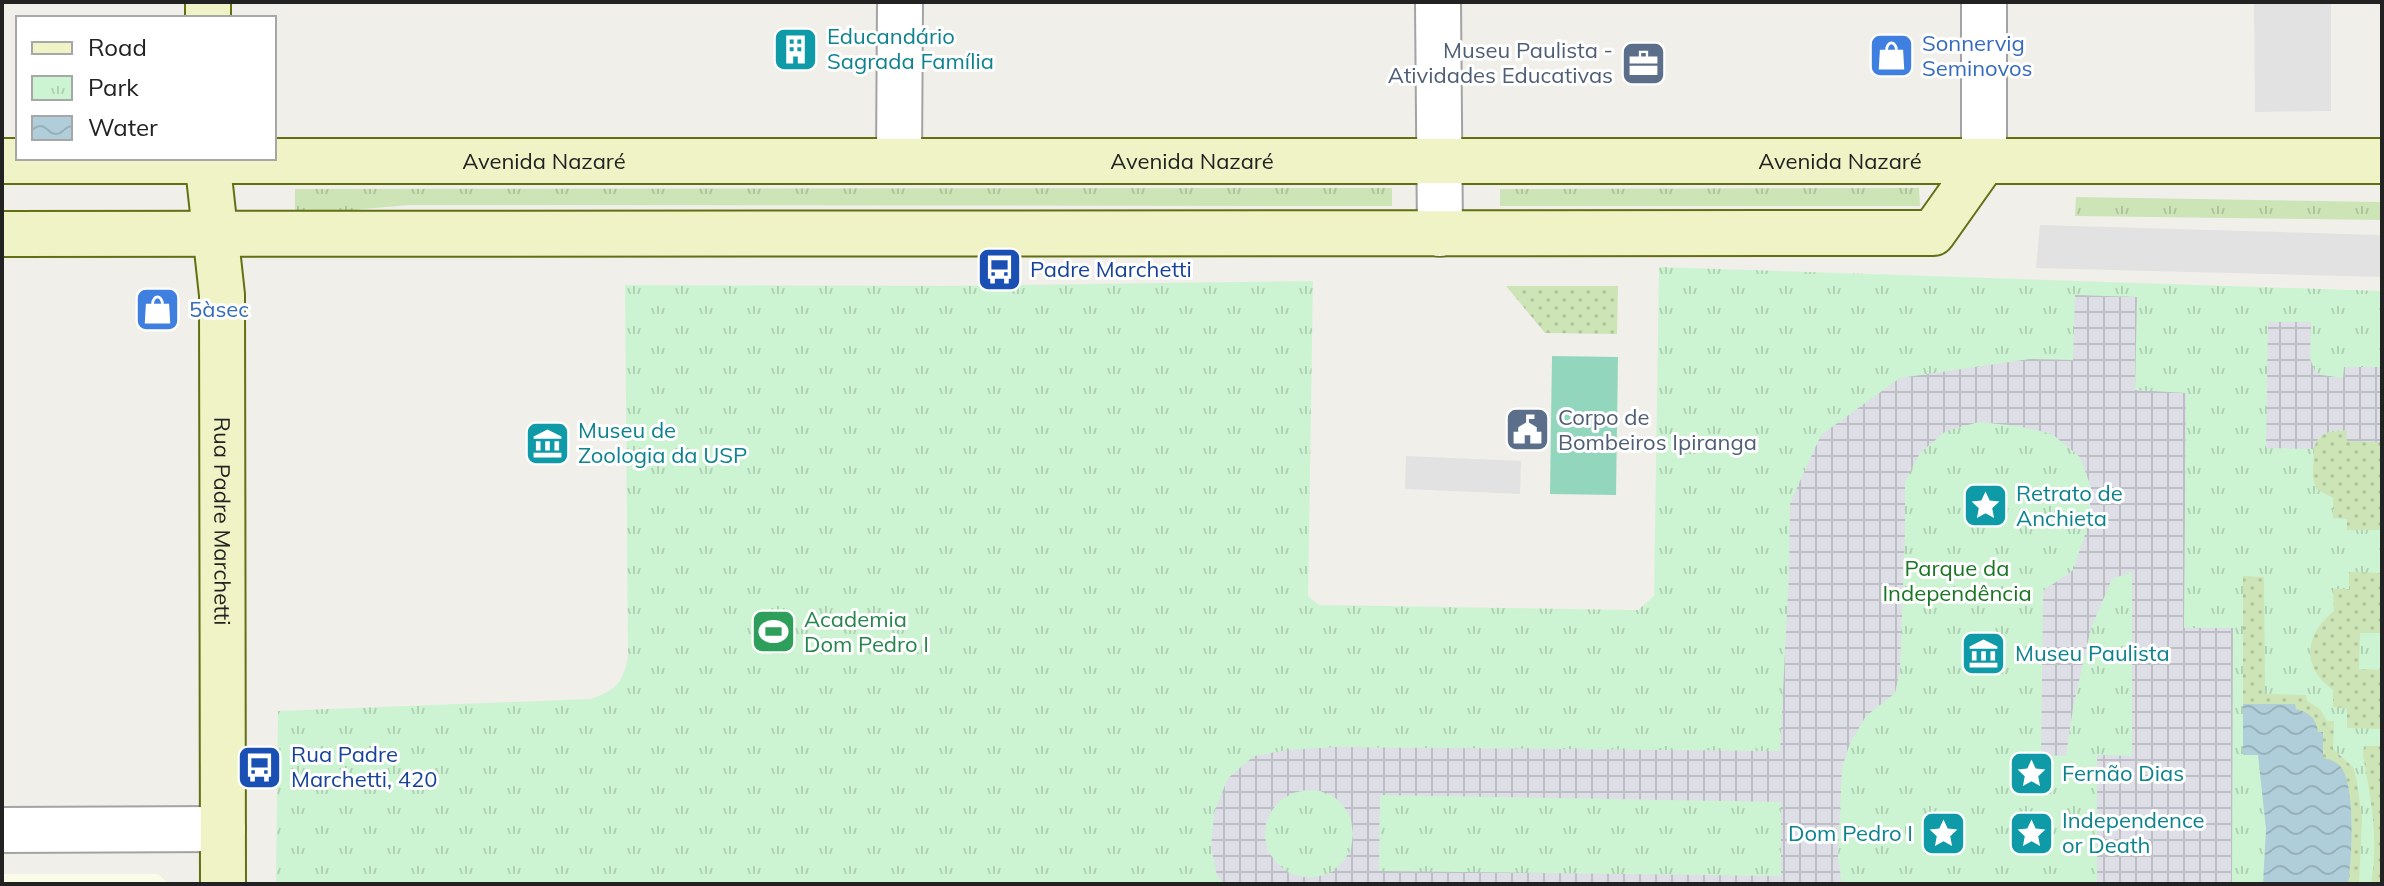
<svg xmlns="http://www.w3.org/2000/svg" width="2384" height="886" viewBox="0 0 2384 886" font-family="Mulish,sans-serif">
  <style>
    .education { fill: #fbfce8 }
    .grass { fill: url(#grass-tufts) }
    .park { fill: url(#park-tufts) }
    .garden { fill: url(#garden-dots) }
    .pitch { fill: #92d6be }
    .parking { fill: #e2e2e2 }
    .plaza { fill: url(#plaza-grid); fill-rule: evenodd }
    .water { fill: url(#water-waves) }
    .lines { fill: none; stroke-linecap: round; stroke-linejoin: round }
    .street-casing { stroke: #a3a3a3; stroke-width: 48 }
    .secondary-casing { stroke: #626f13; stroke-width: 48 }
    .street { stroke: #fff; stroke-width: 44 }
    .secondary { stroke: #f0f3c5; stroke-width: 44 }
    .labels { text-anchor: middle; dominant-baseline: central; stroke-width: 6; stroke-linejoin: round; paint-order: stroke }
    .culture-label { font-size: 22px; fill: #0d838f; stroke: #fff; text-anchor: start }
    .shop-label { font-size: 22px; fill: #366cbe; stroke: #fff; text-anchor: start }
    .service-label { font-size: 22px; fill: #4e5e75; stroke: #fff; text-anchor: end }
    .street-label { font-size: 22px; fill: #222; stroke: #fff }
    .transit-label { font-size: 22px; fill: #164399; stroke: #fff; text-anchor: start }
    .park-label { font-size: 22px; fill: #1a7624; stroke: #fff }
    .leisure-label { font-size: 22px; fill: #27864d; stroke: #fff; text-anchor: start }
  </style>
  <defs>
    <pattern id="grass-tufts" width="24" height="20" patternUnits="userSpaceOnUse" patternTransform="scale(2)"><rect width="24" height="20" fill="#cce4b6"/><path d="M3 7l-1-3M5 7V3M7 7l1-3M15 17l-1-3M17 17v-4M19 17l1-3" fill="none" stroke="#afc39c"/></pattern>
    <pattern id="park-tufts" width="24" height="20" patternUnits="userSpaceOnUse" patternTransform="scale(2)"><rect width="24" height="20" fill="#cdf4d2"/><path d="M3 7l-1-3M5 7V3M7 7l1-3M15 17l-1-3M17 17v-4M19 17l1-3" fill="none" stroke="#b0d1b4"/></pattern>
    <pattern id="garden-dots" width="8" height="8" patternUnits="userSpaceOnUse" patternTransform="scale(2)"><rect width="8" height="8" fill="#cce4b6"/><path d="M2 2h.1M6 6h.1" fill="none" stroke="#afc39c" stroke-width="1.8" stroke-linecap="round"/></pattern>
    <pattern id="plaza-grid" width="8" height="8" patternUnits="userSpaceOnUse" patternTransform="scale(2)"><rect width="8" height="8" fill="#dedee7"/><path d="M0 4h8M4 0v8" fill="none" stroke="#bebec6"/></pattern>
    <pattern id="water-waves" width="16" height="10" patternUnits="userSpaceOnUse" patternTransform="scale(2)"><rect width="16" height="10" fill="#b0ced9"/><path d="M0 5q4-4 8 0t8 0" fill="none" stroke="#97b1ba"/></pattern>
  </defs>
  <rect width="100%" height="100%" fill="#f1efea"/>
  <polygon class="education" points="2,874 158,874 169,884 2,884"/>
  <g class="grass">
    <polygon points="1392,188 1392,206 409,205 295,215 295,189"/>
    <polygon points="1919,188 1920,206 1500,206 1500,189"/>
    <polygon points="2076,197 2382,202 2382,220 2075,216"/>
  </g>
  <path class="park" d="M1659 267 2382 291V884H276L278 711 591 699C617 689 622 684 628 657L625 285 946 286 1313 281 1308 596 1319 605 1638 610 1654 596Z"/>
  <g class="garden">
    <polygon points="1506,286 1618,286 1617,334 1545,333"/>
    <polygon points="2347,430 2347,441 2382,442 2382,530 2347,530 2347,519 2333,518 2333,498 2316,489 2313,477 2314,443 2325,433"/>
    <path d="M2349 572 2382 573V633H2360L2359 669 2382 670V729L2347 728V708L2333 707V690C2301 667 2304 635 2334 611L2333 589H2349Z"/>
    <polygon points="2243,576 2264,577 2265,694 2306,695 2307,701 2320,709 2327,721 2334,721 2333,749 2353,767 2357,782 2362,819 2359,884 2348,884 2351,852 2323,758 2318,732 2303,711 2295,709 2295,704 2243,704"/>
    <path d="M2364 746H2382V884H2371C2379 840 2371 799 2363 755Z"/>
  </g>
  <polygon class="pitch" points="1552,356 1618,357 1616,495 1550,494"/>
  <g class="parking">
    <polygon points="2254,2 2331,2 2331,111 2255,112"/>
    <polygon points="2040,225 2382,235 2382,277 2036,268"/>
    <polygon points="1406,456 1521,461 1520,494 1405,489"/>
  </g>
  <g class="plaza">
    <path d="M2075 295 2137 297 2135 390 2186 393 2184 628H2233L2232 884H2097V755L2132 756V572L2112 579 2091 628 2073 708 2066 756 2041 755 2043 591 2073 570 2089 523 2091 487 2080 457 2052 434 2018 426 1979 422 1946 431 1920 453 1905 482V533L1900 670 1895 693 1866 716 1850 743 1842 768 1838 857 1842 884H1224L1217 876 1211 847 1214 813 1228 778 1254 756 1287 750 1335 747 1780 751 1789 573 1790 503 1821 435 1900 378 2030 359 2073 360ZM1306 790 1320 791 1333 796 1343 805 1351 819 1353 834 1351 849 1343 862 1332 872 1317 877H1302L1287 872 1276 862 1268 851 1265 837 1266 823 1272 810 1281 800 1293 793ZM1380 795 1781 802V876L1379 871Z"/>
    <polygon points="2268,322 2311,322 2310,359 2315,371 2322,375 2343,378 2344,367 2382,367 2382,442 2347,441 2346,430 2331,431 2319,437 2313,449 2266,448"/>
  </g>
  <path class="water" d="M2243 704H2295L2296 709C2309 712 2316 718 2318 732H2323V758C2329 759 2335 761 2340 766 2356 783 2352 860 2348 884H2263L2266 829 2258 755H2243Z"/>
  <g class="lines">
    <defs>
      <g id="street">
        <polyline points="1438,2 1440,234"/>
        <polyline points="1984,2 1984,161"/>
        <polyline points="899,161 900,2"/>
        <polyline points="2,830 223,829"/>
      </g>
      <g id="secondary">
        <polyline points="208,18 208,2"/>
        <path id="s1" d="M207 158 222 295 223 884"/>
        <path id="s2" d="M2 161H2382"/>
        <polyline points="2,234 1933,233 1984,161"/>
      </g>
    </defs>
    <use href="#street" class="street-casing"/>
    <use href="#secondary" class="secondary-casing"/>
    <use href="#street" class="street"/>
    <use href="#secondary" class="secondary"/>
  </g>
  <defs>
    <symbol id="building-square" viewBox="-11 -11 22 22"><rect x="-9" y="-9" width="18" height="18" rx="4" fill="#0f9aa8" stroke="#fff"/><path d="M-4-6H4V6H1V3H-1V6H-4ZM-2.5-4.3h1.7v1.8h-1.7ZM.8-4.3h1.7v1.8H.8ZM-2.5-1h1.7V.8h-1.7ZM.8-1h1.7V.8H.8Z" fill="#fff"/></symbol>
    <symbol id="shop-square" viewBox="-11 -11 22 22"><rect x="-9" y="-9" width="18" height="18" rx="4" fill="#3f7fe0" stroke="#fff"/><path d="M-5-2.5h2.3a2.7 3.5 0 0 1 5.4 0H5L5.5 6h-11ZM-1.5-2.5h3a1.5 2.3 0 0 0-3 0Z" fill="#fff"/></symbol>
    <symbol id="office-square" viewBox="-11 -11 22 22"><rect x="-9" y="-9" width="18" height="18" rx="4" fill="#5c6f8a" stroke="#fff"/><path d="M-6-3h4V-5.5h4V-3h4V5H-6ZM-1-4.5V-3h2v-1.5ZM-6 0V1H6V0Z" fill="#fff"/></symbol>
    <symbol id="bus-square" viewBox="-11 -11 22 22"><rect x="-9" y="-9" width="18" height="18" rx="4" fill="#1a4fb4" stroke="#fff"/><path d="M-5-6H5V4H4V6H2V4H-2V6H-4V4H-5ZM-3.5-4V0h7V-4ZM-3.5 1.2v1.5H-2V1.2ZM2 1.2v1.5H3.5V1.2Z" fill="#fff"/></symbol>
    <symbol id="civic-square" viewBox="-11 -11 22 22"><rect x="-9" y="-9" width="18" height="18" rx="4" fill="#5c6f8a" stroke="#fff"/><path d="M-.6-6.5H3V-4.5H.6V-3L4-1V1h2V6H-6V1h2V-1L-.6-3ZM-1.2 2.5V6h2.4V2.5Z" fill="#fff"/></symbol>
    <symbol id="museum-square" viewBox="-11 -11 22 22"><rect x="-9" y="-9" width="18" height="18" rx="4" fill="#0f9aa8" stroke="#fff"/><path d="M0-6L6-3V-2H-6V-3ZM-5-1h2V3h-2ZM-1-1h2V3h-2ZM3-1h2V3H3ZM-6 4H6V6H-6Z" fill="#fff"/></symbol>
    <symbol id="sight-square" viewBox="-11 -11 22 22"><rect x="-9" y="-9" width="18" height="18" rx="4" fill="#0f9aa8" stroke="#fff"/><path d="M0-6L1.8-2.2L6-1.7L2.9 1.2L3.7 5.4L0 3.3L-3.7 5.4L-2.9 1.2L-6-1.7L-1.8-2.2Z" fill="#fff"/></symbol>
    <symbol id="stadium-square" viewBox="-11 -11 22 22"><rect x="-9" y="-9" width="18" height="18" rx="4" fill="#2e9e5b" stroke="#fff"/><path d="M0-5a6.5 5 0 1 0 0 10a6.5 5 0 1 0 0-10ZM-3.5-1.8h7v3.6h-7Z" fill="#fff"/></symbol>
  </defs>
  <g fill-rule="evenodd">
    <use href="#building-square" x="770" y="24" width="51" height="51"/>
    <use href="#shop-square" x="1866" y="30" width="51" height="51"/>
    <use href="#office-square" x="1618" y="38" width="51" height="51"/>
    <use href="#bus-square" x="974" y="244" width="51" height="51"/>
    <use href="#shop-square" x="132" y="284" width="51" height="51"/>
    <use href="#civic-square" x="1502" y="404" width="51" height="51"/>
    <use href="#museum-square" x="522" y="418" width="51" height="51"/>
    <use href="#sight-square" x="1960" y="480" width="51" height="51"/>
    <use href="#stadium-square" x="748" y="606" width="51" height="51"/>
    <use href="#museum-square" x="1958" y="628" width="51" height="51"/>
    <use href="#bus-square" x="234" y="742" width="51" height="51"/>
    <use href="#sight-square" x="2006" y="748" width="51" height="51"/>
    <use href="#sight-square" x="1918" y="808" width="51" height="51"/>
    <use href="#sight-square" x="2006" y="808" width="51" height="51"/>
  </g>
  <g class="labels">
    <g class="culture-label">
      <text x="827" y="36">Educandário<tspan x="827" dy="25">Sagrada Família</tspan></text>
      <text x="578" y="430">Museu de<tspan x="578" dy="25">Zoologia da USP</tspan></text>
      <text x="2016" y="493">Retrato de<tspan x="2016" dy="25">Anchieta</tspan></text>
      <text x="2015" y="653">Museu Paulista</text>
      <text x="2062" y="773">Fernão Dias</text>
      <text x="2062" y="820">Independence<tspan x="2062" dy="25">or Death</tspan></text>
      <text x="1913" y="833" text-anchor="end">Dom Pedro I</text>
    </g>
    <g class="shop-label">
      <text x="1922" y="43">Sonnervig<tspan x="1922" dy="25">Seminovos</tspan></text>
      <text x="189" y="309">5àsec</text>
    </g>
    <g class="service-label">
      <text x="1613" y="50">Museu Paulista -<tspan x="1613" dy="25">Atividades Educativas</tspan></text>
      <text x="1558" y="417" text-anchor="start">Corpo de<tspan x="1558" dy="25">Bombeiros Ipiranga</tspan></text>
    </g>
    <g class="street-label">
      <text stroke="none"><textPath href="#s2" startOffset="542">Avenida Nazaré</textPath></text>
      <text stroke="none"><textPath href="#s2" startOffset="1190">Avenida Nazaré</textPath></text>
      <text stroke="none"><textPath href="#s2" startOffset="1838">Avenida Nazaré</textPath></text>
      <text stroke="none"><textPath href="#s1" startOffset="364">Rua Padre Marchetti</textPath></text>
    </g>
    <g class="transit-label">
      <text x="1030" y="269">Padre Marchetti</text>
      <text x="291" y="754">Rua Padre<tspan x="291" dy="25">Marchetti, 420</tspan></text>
    </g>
    <g class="park-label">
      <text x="1957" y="568">Parque da<tspan x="1957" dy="25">Independência</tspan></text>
    </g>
    <g class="leisure-label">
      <text x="804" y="619">Academia<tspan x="804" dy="25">Dom Pedro I</tspan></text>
    </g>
  </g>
  <rect width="2384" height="886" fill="none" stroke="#222222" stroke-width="8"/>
  <rect x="16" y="16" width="260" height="144" fill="#ffffff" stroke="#a7a7a7" stroke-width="2"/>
  <rect x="32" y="42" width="40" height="12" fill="#f0f3c5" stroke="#a7a7a7" stroke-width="2"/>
  <text x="88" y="56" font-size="24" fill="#222222">Road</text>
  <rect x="32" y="76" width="40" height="24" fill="url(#park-tufts)" stroke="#a7a7a7" stroke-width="2"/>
  <text x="88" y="96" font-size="24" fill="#222222">Park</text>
  <rect x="32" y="116" width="40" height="24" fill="url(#water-waves)" stroke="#a7a7a7" stroke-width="2"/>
  <text x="88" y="136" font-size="24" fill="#222222">Water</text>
</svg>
